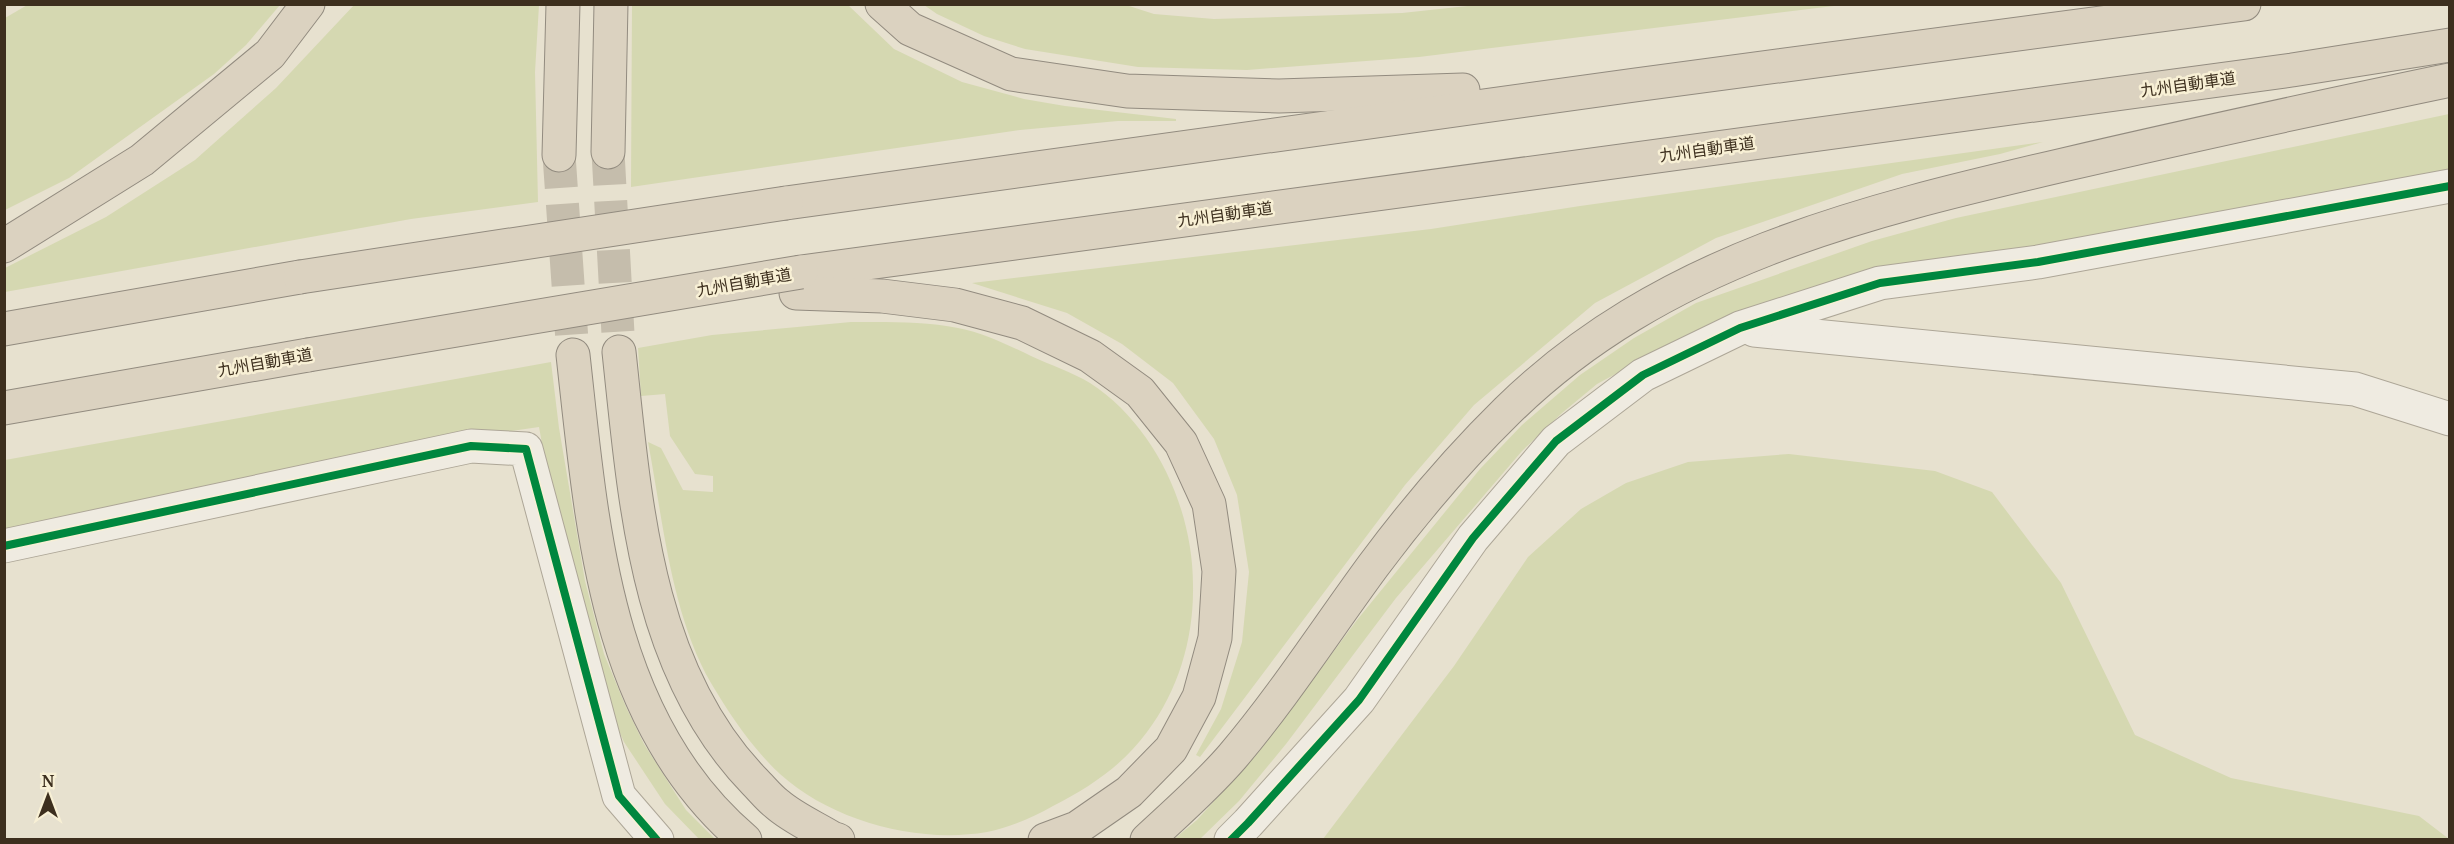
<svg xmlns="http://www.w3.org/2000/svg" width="2454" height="844" viewBox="0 0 2454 844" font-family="'Noto Serif','Noto Sans JP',serif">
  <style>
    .green { fill: #d5d8b1 }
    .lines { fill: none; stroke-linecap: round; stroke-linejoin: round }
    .highway-tunnel { stroke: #c5bdac; stroke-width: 33; stroke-dasharray: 33 16; stroke-linecap: butt }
    .street-casing { stroke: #ada697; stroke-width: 35 }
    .highway-casing { stroke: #928b7f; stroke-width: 35 }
    .street { stroke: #efebe1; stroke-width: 33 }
    .highway { stroke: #dbd2c0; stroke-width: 33 }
    .highway-bridge-casing { stroke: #928b7f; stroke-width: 35; stroke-linecap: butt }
    .highway-bridge { stroke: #dbd2c0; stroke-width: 33 }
    .cycleway-casing { stroke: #f8f0d5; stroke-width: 11 }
    .cycleway { stroke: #00873e; stroke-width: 8 }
    .labels { text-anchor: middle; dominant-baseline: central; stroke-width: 5; stroke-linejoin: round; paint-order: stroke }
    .street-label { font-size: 16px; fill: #3d2f1e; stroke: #f8f0d5 }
  </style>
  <rect width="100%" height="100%" fill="#e7e1cf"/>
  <g class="green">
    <polygon points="29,4 280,4 280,5 246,45 214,74 69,178 5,210 5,18"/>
    <polygon points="355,4 539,5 535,72 538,202 411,219 5,292 5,268 106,217 195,160 276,88"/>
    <polygon points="632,5 848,5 894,49 962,82 1024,99 1065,106 1176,119 1176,121 1118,121 1020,130 631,187"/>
    <polygon points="1126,5 1154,14 1214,19 1402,13 1486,4 1842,5 1419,57 1247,70 1138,67 1025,49 984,36 937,14 924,5"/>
    <polygon points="2449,114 2449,181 1803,292 1766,302 1647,357 1597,384 1562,413 1522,451 1396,598 1286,744 1239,801 1200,839 1173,840 1197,820 1261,749 1357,620 1480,469 1522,425 1580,375 1634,338 1696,303 1872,241 1956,218"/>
    <polygon points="2043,142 2000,154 1902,174 1716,238 1595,303 1474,405 1405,485 1200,757 1196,755 1221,709 1242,642 1249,572 1237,495 1214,439 1173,383 1122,344 1067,313 972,283 1431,229 1580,206"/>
    <path d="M851 322C886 322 924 321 958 328 984 333 1008 345 1031 356 1050 365 1072 372 1090 383 1155 425 1193 509 1193 585 1194 637 1179 690 1147 732 1122 766 1090 787 1053 806 1032 818 1010 827 987 832 917 844 832 821 780 774 753 749 730 715 711 683 671 614 663 520 648 442L661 448 683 490 713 492V476L695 474 670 436 665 394 641 396 638 348 712 335Z"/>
    <polygon points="551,362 559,428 585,581 604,654 626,707 644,744 686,810 715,839 699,839 665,804 624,742 597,682 563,559 539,427 465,438 5,549 5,460"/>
    <polygon points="1789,454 1935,471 1992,492 2061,583 2135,735 2231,778 2419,816 2449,839 1323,839 1454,666 1528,557 1581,509 1626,483 1688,462"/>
  </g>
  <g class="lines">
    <g class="highway-tunnel">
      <polyline points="608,152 619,352"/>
      <polyline points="559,155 573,355"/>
    </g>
    <defs>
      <g id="street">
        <polyline points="1754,330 2355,389 2450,419"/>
        <polyline points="4,546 471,446 526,449 619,796 657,840"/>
        <polyline points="1231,840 1248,823 1359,700 1473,538 1556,441 1643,375 1740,328 1880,283 2038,262 2450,186"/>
      </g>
      <g id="highway">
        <polyline points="882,4 910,29 1011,74 1127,91 1279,96 1463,90"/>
        <polyline points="608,152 611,4"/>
        <polyline points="559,155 563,4"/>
        <polyline points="786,203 1635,85 2244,4"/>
        <polyline points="4,246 142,160 270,54 308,4"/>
        <polyline points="801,272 2292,70 2450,45"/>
        <polyline points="796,293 882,296 955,305 1022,323 1090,356 1140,392 1181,443 1209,504 1219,571 1215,638 1199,697 1171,749 1129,792 1077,828 1045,840"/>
        <polyline points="4,329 300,277"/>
        <path d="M619 352C635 500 645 669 755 782 762 789 769 798 777 804 793 818 814 827 832 838L838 840"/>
        <path d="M573 355C592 525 604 721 745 840"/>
        <polyline points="4,408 308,355"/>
        <path d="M1147 840C1176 813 1206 787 1232 757 1283 697 1326 630 1373 566 1414 511 1458 459 1507 411 1661 260 1861 212 2063 165 2192 135 2321 107 2450 80"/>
      </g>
    </defs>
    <use href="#street" class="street-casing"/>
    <use href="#highway" class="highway-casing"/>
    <use href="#street" class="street"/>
    <use href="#highway" class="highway"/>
    <defs>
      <g id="highway-bridge">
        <polyline points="300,277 786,203"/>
        <polyline points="308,355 801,272"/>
      </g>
    </defs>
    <use href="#highway-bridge" class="highway-bridge-casing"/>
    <use href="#highway-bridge" class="highway-bridge"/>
    <defs>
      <g id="cycleway">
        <polyline points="4,546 471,446 526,449 619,796 657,840"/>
        <polyline points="1231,840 1248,823 1359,700 1473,538 1556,441 1643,375 1740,328 1880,283 2038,262 2450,186"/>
      </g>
    </defs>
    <use href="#cycleway" class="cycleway-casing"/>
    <use href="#cycleway" class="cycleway"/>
  </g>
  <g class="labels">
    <g class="street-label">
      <text transform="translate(2188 84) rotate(-8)">九州自動車道</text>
      <text transform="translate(1707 149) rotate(-8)">九州自動車道</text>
      <text transform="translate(1225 214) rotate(-8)">九州自動車道</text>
      <text transform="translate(744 282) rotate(-10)">九州自動車道</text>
      <text transform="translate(265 362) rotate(-10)">九州自動車道</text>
    </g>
  </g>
  <rect width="2454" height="844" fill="none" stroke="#3d2f1e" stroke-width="12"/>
  <g transform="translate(48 796)" stroke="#f8f0d5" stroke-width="4.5" paint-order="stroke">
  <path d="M0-4.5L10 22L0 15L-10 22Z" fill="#3d2f1e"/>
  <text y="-9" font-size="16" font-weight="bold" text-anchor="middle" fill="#3d2f1e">N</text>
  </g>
</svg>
